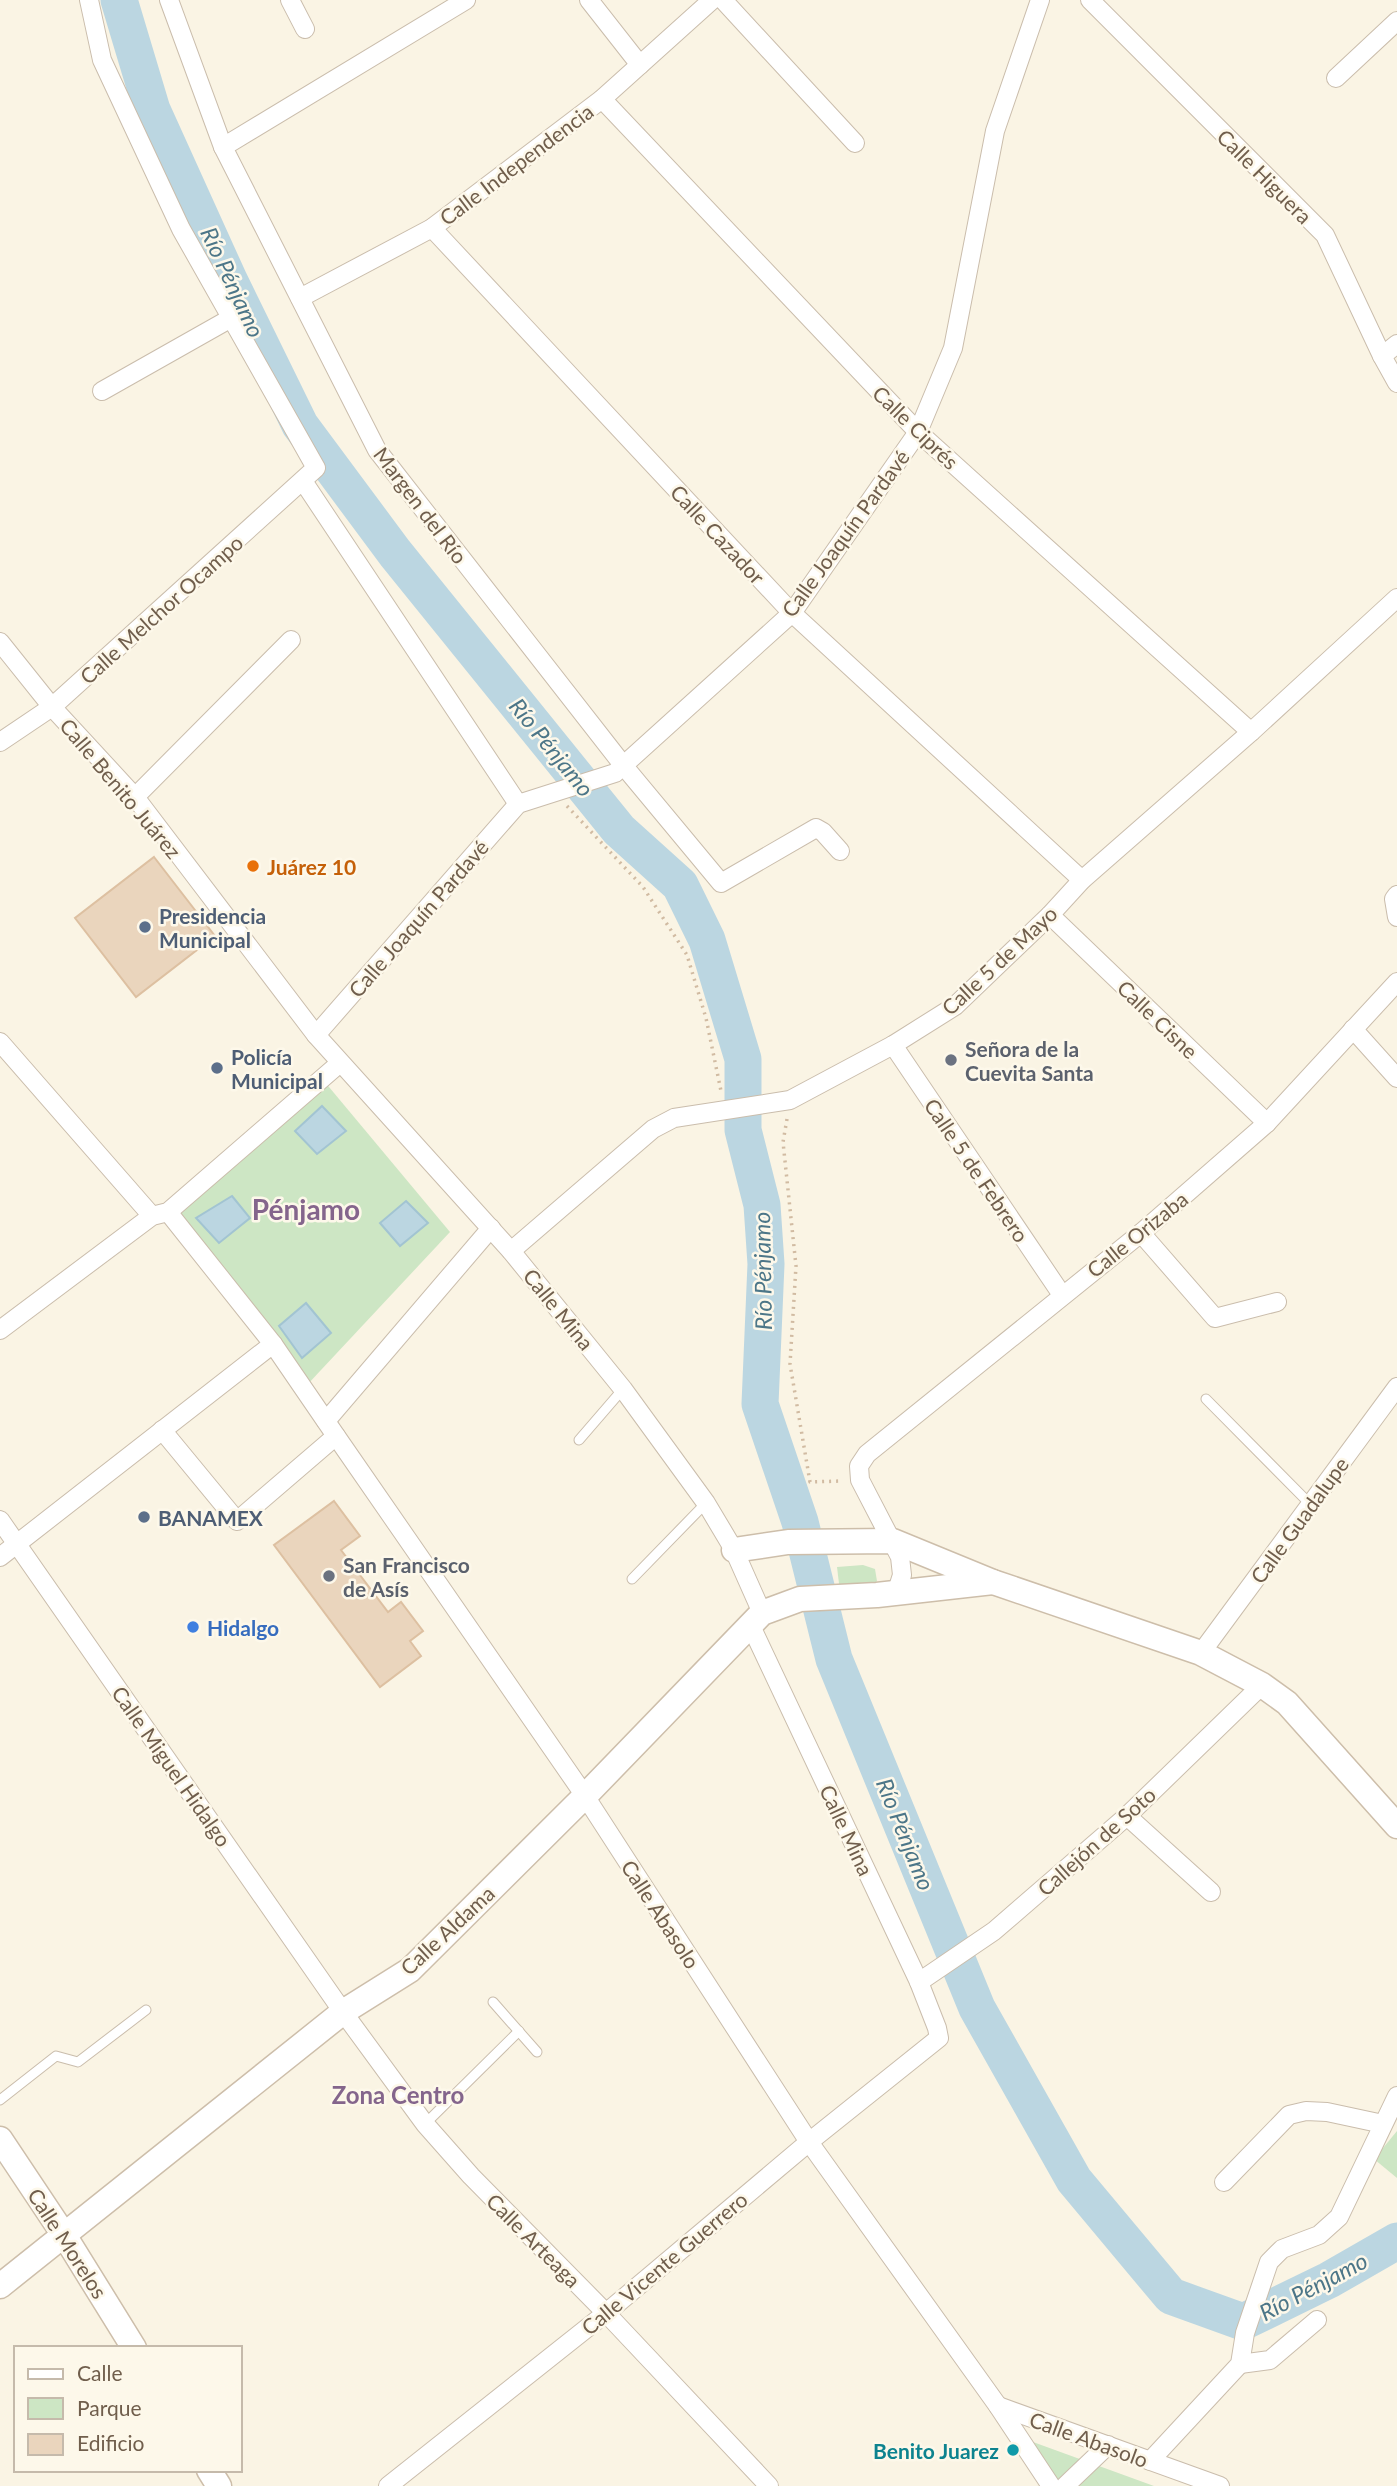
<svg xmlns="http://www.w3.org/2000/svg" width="1397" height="2486" viewBox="0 0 1397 2486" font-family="Lato,sans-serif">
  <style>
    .green { fill: #cde6c4 }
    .water { fill: #bbd6e1; stroke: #a2c4d2; stroke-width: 2 }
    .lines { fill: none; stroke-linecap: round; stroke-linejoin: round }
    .river { stroke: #bbd6e1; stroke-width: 37 }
    .building { fill: #ead5bd; stroke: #ddc0a1; stroke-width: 2 }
    .lane-casing { stroke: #cabdac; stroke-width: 11 }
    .street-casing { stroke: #cabdac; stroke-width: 20 }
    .secondary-casing { stroke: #cdbeaa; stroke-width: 27 }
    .path { stroke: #d1bba2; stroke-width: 3.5; stroke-dasharray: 2 5; stroke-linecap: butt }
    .lane { stroke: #fff; stroke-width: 9 }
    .street { stroke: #fff; stroke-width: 18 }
    .secondary { stroke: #fff; stroke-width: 24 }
    .food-dot { fill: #e8710a; stroke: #fdf8ea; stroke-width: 2.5 }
    .service-dot { fill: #5c6f8a; stroke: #fdf8ea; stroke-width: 2.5 }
    .worship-dot { fill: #6b7280; stroke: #fdf8ea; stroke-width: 2.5 }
    .shop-dot { fill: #3f7fe0; stroke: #fdf8ea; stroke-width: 2.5 }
    .culture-dot { fill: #0f9aa8; stroke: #fdf8ea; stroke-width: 2.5 }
    .labels { text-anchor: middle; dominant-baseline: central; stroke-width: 5; stroke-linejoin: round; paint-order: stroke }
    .street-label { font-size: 21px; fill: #705e4c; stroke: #fdf8ea }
    .food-label { font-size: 21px; font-weight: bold; fill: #c56008; stroke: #fdf8ea; text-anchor: start }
    .service-label { font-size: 21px; font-weight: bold; fill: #4e5e75; stroke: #fdf8ea; text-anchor: start }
    .worship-label { font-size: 21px; font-weight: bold; fill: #5b616d; stroke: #fdf8ea; text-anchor: start }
    .shop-label { font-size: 21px; font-weight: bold; fill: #366cbe; stroke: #fdf8ea; text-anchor: start }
    .culture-label { font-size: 21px; font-weight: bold; fill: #0d838f; stroke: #fdf8ea; text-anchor: end }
    .water-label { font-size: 23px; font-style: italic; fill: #4c7688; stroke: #fdf8ea }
    .quarter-label { font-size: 24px; font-weight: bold; fill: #84658c; stroke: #fdf8ea }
    .district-label { font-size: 28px; font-weight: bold; fill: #84658c; stroke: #fdf8ea }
  </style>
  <rect width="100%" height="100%" fill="#faf4e4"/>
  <g class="green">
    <polygon points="324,1081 450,1232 307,1385 174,1217"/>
    <polygon points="863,1565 875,1569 877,1581 868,1590 840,1592 837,1567"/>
    <polygon points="1397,2131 1397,2178 1374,2159"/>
    <polygon points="1022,2438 1154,2486 1055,2486"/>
  </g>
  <g class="water">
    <polygon points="322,1106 346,1131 317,1154 295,1131"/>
    <polygon points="232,1196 250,1218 219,1243 196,1218"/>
    <polygon points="406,1201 428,1223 400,1246 380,1223"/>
    <polygon points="306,1303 331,1333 302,1358 279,1326"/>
  </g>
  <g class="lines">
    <polyline class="river" points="119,0 152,110 229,280 300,425 395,553 619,830 680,885 707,940 743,1059 743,1130 762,1205 766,1264 760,1404 800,1522 834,1659 977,2008 1074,2180 1171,2296 1243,2322 1329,2280 1397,2241"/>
  </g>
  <g class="building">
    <polygon points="154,857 215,936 136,997 75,918"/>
    <polygon points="334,1501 360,1536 341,1550 388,1612 401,1602 423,1631 410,1641 421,1656 380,1687 274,1545"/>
  </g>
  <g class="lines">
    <defs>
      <g id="lane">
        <polyline points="1206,1399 1310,1504"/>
        <polyline points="579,1440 623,1389"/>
        <polyline points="632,1579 706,1503"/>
        <polyline points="493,2002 537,2052"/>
        <polyline points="0,2100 56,2056 78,2062 146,2010"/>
        <polyline points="425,2124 519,2031"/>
      </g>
      <g id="street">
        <polyline points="169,0 223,147 377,450 623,765 721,883 816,828 823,832 840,851"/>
        <polyline points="290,0 305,29"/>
        <polyline points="589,0 640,65"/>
        <polyline points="723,0 855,143"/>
        <polyline points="1090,0 1325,235 1382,356 1397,383"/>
        <polyline points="1336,78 1397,21"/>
        <polyline points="602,99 918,432 1251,732"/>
        <polyline points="223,147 466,0"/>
        <polyline points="432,228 792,613 1082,880"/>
        <polyline points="300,298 432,228 602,99 712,0"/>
        <polyline points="1382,356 1397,344"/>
        <polyline points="102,391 233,317"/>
        <polyline points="303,481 518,804"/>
        <polyline points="0,642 52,707 135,797 316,1035 511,1251 623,1389 706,1503 734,1550 762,1613"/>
        <polyline points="0,742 52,707 316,468 181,229 102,60 89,0"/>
        <polyline points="135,797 291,640"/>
        <polyline points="1397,895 1394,899 1397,917"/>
        <polyline points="1050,915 1267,1123"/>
        <polyline points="1353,1029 1397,1078"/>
        <polyline points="316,1035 518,804 615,773 792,613 918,432 953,348 995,131 1040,0"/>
        <polyline points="0,1042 152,1216"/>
        <polyline points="893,1045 1062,1295"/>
        <polyline points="168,1212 273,1344 336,1436 585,1796 809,2142 998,2406 1051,2486"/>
        <polyline points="1141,1233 1215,1318 1277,1302"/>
        <polyline points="511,1251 653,1129 674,1118 790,1100 893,1045 955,1006 1050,915 1082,880 1251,732 1397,598"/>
        <polyline points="0,1330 152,1216 168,1212 340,1063"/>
        <polyline points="326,1421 491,1228"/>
        <polyline points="162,1430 237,1521 336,1436"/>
        <polyline points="0,1520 343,2012 425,2124 471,2176 606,2313 769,2486"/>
        <polyline points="0,1557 273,1344"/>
        <polyline points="897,1591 902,1575 900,1557 860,1480 859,1466 867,1454 1141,1233 1267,1123 1397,982"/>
        <polyline points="1201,1653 1397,1387"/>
        <polyline points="1127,1816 1211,1892"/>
        <polyline points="919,1982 994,1931 1127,1816 1262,1685"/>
        <polyline points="1224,2182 1289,2115 1306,2111 1327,2112 1383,2124"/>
        <polyline points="1240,2364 1270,2360 1317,2320"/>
        <polyline points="998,2406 1220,2486"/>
        <polyline points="1150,2461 1240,2364 1245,2333 1269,2262 1282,2249 1319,2235 1339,2217 1397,2096"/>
        <polyline points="388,2486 606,2313 809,2142 939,2038 937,2028 919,1982 750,1624"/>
        <polyline points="1065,2486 1108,2445"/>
      </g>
      <g id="secondary">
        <polyline points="734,1550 788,1542 893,1541 993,1582 1201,1653 1262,1685 1287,1703 1397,1826"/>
        <polyline points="0,2139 64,2235 134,2348"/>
        <polyline points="0,2286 343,2012 410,1970 585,1796 762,1613 800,1599 877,1595 993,1582"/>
        <polyline points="209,2470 219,2486"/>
      </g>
    </defs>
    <use href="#lane" class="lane-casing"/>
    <use href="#street" class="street-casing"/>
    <use href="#secondary" class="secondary-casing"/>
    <g class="path">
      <polyline points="567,806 643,887 687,955 706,1018 721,1091"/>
      <polyline points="787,1119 783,1142 796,1266 790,1364 810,1482 842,1481"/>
    </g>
    <use href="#lane" class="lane"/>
    <use href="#street" class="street"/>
    <use href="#secondary" class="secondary"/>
  </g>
  <circle class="food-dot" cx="253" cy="866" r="7"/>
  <g class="service-dot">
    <circle cx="145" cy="927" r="7"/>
    <circle cx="217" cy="1068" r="7"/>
    <circle cx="144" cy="1517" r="7"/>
  </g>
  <g class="worship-dot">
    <circle cx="951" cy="1060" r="7"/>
    <circle cx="329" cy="1576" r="7"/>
  </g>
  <circle class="shop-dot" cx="193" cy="1627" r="7"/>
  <circle class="culture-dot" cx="1013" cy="2450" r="7"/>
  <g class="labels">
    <g class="street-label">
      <text transform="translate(516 164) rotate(-37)">Calle Independencia</text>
      <text transform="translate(1265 176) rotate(45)">Calle Higuera</text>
      <text transform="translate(916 427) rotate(44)">Calle Ciprés</text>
      <text transform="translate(421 505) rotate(53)">Margen del Río</text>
      <text transform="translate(845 533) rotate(-54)">Calle Joaquín Pardavé</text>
      <text transform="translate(718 534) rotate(47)">Calle Cazador</text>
      <text transform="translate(161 609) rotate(-42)">Calle Melchor Ocampo</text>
      <text transform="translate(121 788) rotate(50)">Calle Benito Juárez</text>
      <text transform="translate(418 918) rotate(-49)">Calle Joaquín Pardavé</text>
      <text transform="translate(999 960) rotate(-43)">Calle 5 de Mayo</text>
      <text transform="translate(1158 1019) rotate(44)">Calle Cisne</text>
      <text transform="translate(977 1170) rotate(56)">Calle 5 de Febrero</text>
      <text transform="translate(1137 1234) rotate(-39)">Calle Orizaba</text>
      <text transform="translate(559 1309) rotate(51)">Calle Mina</text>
      <text transform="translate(1299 1520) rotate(-54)">Calle Guadalupe</text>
      <text transform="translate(172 1766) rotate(55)">Calle Miguel Hidalgo</text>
      <text transform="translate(847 1830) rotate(65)">Calle Mina</text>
      <text transform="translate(1096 1841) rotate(-42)">Callejón de Soto</text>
      <text transform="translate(661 1914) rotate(57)">Calle Abasolo</text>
      <text transform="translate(447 1930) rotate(-43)">Calle Aldama</text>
      <text transform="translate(534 2240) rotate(45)">Calle Arteaga</text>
      <text transform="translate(68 2243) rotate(57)">Calle Morelos</text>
      <text transform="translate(664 2263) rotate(-40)">Calle Vicente Guerrero</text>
      <text transform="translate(1089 2439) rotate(20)">Calle Abasolo</text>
    </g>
    <g class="food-label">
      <text x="267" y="866">Juárez 10</text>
    </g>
    <g class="service-label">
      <text x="159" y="915">Presidencia<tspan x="159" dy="24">Municipal</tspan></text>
      <text x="231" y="1056">Policía<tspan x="231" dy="24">Municipal</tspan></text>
      <text x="158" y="1517">BANAMEX</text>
    </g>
    <g class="worship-label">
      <text x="965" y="1048">Señora de la<tspan x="965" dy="24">Cuevita Santa</tspan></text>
      <text x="343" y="1564">San Francisco<tspan x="343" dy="24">de Asís</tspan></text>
    </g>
    <g class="shop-label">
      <text x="207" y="1627">Hidalgo</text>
    </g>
    <g class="culture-label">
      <text x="999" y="2450">Benito Juarez</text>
    </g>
    <g class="water-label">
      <text transform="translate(233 282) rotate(65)">Río Pénjamo</text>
      <text transform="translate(552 747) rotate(51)">Río Pénjamo</text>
      <text transform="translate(762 1271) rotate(-91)">Río Pénjamo</text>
      <text transform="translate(906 1834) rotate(68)">Río Pénjamo</text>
      <text transform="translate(1313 2286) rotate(-28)">Río Pénjamo</text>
    </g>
    <g class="quarter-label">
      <text x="398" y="2094">Zona Centro</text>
    </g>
    <g class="district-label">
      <text x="306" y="1209">Pénjamo</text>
    </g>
  </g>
  <rect x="14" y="2346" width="228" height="126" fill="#fdf8ea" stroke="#c5baab" stroke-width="2"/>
  <rect x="28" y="2369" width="35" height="10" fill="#ffffff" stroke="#c5baab" stroke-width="2"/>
  <text x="77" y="2381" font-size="21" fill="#705e4c">Calle</text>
  <rect x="28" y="2398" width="35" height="21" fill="#cde6c4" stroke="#c5baab" stroke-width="2"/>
  <text x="77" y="2416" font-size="21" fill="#705e4c">Parque</text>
  <rect x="28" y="2434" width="35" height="21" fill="#ead5bd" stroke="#c5baab" stroke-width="2"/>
  <text x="77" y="2451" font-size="21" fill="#705e4c">Edificio</text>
</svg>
